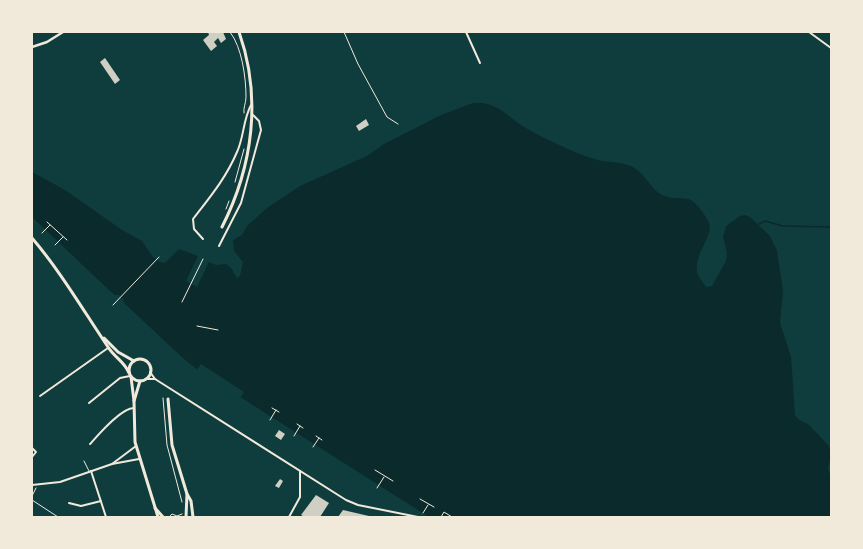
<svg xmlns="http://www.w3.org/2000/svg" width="863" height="549" viewBox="0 0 863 549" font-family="'Open Sans',sans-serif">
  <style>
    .water { fill: #0a2a2b }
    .pier { fill: #0f3d3e }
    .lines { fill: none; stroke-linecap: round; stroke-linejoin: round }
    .stream { stroke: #0a2a2b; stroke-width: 1.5 }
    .building { fill: #cfcfc3 }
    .path { stroke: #f1e9da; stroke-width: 1 }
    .service { stroke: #f1e9da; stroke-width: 1 }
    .minor { stroke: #f1e9da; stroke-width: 2 }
    .tertiary { stroke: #f1e9da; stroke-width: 2.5 }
    .secondary { stroke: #f1e9da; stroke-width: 3 }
  </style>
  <rect width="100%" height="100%" fill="#0f3d3e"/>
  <path class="water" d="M473 103C495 101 505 114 521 125 527 129 535 133 542 137 560 145 579 155 598 160 610 163 625 161 636 169 645 175 650 187 659 193 669 200 677 197 688 199 695 200 706 216 709 223 714 235 694 254 697 271 698 277 703 282 706 287L712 286 726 261 727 253 723 237 726 226 740 216 745 215 750 217 770 236 777 251 783 291 780 323 791 357 795 415 798 419 809 425 829 446 831 456 828 468 831 479V517H429L198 370 185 360 123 302 124 300 119 295H115L110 291 32 217V172L65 190 122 230 142 241 153 257 160 262 165 263 179 249 198 256 186 281 197 287 209 262 216 265 226 264 231 268 237 278 240 276 243 262 234 251 233 240 242 235 247 226 267 208 300 186 367 156 384 144 441 115Z"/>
  <polygon class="pier" points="201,364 244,392 239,399 196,371"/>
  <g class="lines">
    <polyline class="stream" points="759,224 765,221 783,226 831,227"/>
  </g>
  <g class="building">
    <polygon points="208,32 223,32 226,39 221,43 218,38 214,42 217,46 211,51 203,40 209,35"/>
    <polygon points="105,58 120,80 115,84 100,62"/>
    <polygon points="366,119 369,125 359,131 356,126"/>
    <polygon points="279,430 285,434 281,440 275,436"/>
    <polygon points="280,479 283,481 279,488 275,486"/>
    <polygon points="316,495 329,503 320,517 305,517 301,515"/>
    <polygon points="343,510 369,516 369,517 338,517"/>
  </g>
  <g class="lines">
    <g class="path">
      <path d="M230 32C242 47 246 78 246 97 246 103 243 108 244 113"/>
      <polyline points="235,182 244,149"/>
      <polyline points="226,209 229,201"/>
      <polyline points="47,222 67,240"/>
      <polyline points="42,233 50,225"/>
      <polyline points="55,245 63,237"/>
      <polyline points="113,305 159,257"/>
      <polyline points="197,326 218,330"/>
      <polyline points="163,398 167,445 182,502"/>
      <polyline points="272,408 279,412"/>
      <polyline points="270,420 276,410"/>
      <polyline points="297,424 303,428"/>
      <polyline points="294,436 300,426"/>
      <polyline points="316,436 322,440"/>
      <polyline points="313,447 319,438"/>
      <polyline points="375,470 393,481"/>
      <polyline points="377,488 384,477"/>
      <polyline points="32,496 36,488"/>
      <polyline points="420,499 434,507"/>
      <polyline points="32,500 58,517"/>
      <polyline points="423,513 428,505"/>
      <polyline points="169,517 172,514 177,516 182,514"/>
      <polyline points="441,517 444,512 452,517"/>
    </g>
    <g class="service">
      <polyline points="344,32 358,64 387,117 398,124"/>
      <polyline points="182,302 203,259"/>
      <polyline points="84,461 89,471"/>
    </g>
    <g class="minor">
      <polyline points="466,32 480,63"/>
      <polyline points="809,32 831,48"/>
      <path d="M203 239 194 229 193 219C210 197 226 178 237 152 244 137 243 120 251 105"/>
      <polyline points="219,246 241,203 261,130 259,121 253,115"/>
      <polyline points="150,372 155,379 346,500 358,505 418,517"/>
      <polyline points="146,379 155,379"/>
      <polyline points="40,396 108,348"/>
      <polyline points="89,403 120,378 130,376"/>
      <path d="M90 444C99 434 121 408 134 408"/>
      <polyline points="32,448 36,452 32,457"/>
      <polyline points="112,464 136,446"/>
      <polyline points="91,471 106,517"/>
      <polyline points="32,485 60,482 112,464 139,459"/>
      <polyline points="69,503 81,506 101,501"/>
      <polyline points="289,517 300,497 300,471"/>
    </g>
    <polyline class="tertiary" points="32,47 47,42 63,32"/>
    <g class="secondary">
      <path d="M222 227C253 166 262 97 239 32"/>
      <path d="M32 238C61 272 83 310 108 347 114 357 125 362 129 373"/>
      <polyline points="104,338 118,352 134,361"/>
      <circle cx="140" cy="370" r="11"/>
      <polyline points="131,377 134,401"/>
      <polyline points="140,381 134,401 135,442 158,517"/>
      <polyline points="168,399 172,445 187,494 191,501 193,517"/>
      <polyline points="155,508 163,517"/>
      <polyline points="186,517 187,494"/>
    </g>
  </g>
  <rect width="863" height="549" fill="none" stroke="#f1e9da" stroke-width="66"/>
</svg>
